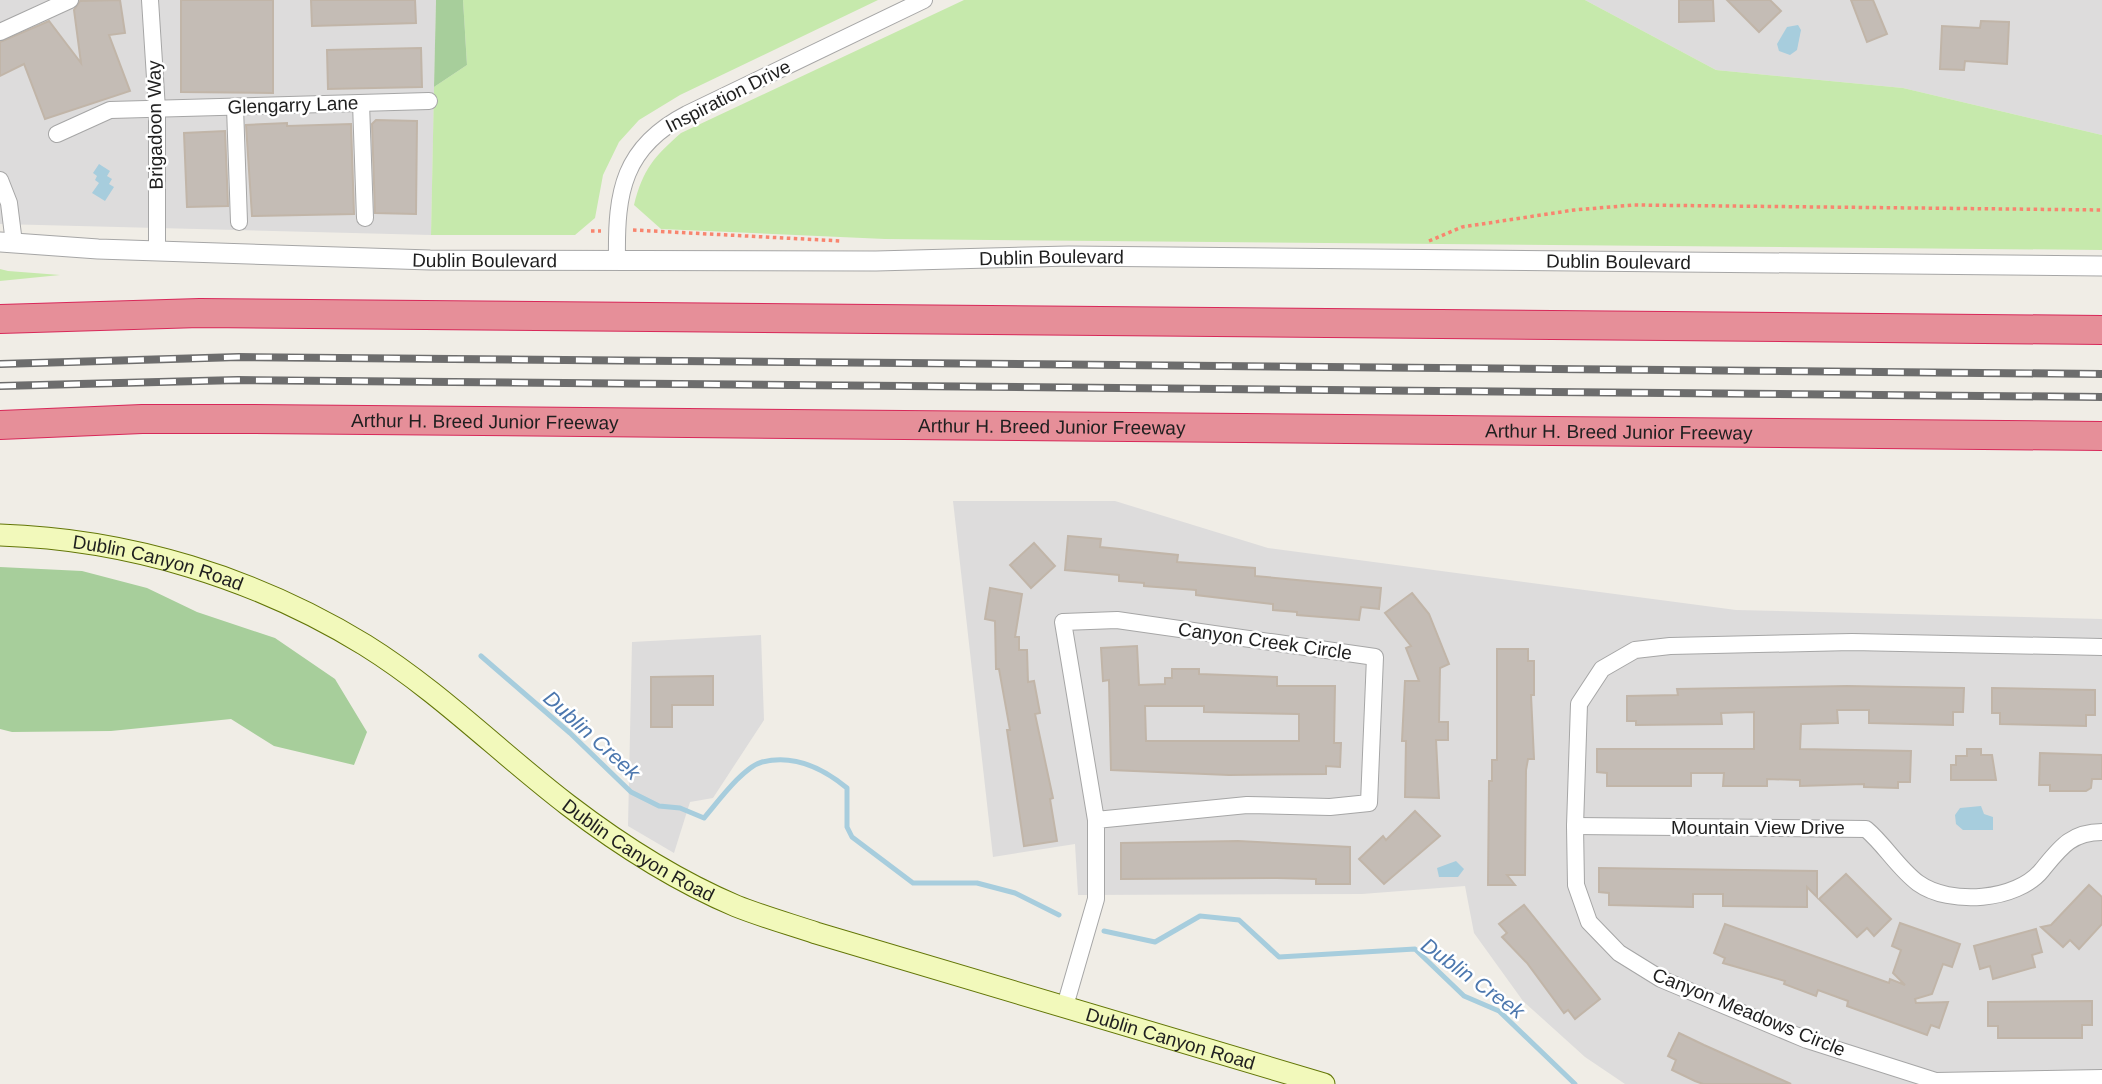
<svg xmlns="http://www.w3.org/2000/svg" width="2102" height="1084" viewBox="0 0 2102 1084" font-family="Helvetica,sans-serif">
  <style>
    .residential { fill: #dddcdc }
    .grass { fill: #c6e9ac }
    .forest { fill: #a7ce9b }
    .water { fill: #a7cddd }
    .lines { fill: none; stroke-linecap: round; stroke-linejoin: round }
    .stream { stroke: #a7cddd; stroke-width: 5 }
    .building { fill: #c4bcb5; stroke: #c1b5a8; stroke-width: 2; fill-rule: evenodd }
    .minor-casing { stroke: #a6a6a6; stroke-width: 18 }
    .tertiary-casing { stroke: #a6a6a6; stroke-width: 21 }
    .secondary-casing { stroke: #637607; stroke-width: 23 }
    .motorway-casing { stroke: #d82859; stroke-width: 30 }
    .path { stroke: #f8856f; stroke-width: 3.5; stroke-dasharray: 3.5 3.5; stroke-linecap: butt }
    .minor { stroke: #fff; stroke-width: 16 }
    .tertiary { stroke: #fff; stroke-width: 19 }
    .secondary { stroke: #f2f9bb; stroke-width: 21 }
    .motorway { stroke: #e68f99; stroke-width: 28 }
    .rail-casing { stroke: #6d6d6d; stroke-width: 8 }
    .rail { stroke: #fff; stroke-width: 5; stroke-dasharray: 16; stroke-linecap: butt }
    .labels { text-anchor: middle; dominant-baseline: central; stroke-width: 5; stroke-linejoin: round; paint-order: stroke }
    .street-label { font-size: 19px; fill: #1f1f1f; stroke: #fff }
    .water-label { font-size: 21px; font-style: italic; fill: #4c77ae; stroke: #fff }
  </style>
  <rect width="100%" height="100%" fill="#f0ede6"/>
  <g class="residential">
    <polygon points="0,0 436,0 431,235 0,224"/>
    <polygon points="1585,0 2102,0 2102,135 1903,88 1716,70"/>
    <polygon points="953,501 1115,501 1268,548 1736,610 2102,619 2102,1084 1625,1084 1585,1057 1523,1001 1474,933 1465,886 1362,894 1078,895 1075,844 993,857"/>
    <polygon points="761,635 764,720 713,798 690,802 674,853 628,826 632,642"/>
  </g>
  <g class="grass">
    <polygon points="463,0 878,0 680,95 639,120 619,142 603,175 595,218 575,235 431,235 434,87 467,65"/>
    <path d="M964 0H1585L1716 70 1903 88 2102 135V250L885 239 661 229 634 205C643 169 654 157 681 133Z"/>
    <polygon points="0,269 8,271 60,275 0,281"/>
  </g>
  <g class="forest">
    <polygon points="436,0 463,0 467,65 434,87"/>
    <polygon points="0,567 82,571 147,588 197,612 275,638 335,679 367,732 354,765 274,746 231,719 111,731 12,732 0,729"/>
  </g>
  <g class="water">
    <polygon points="1798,25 1801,30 1797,50 1790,55 1779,51 1777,44 1787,27"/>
    <polygon points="99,164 110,171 107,176 112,179 109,184 114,187 105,201 92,193 99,183 95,180 97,176 93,173"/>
    <polygon points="1981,806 1984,814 1993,817 1993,830 1963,830 1956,824 1955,815 1960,808"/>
    <polygon points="1456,861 1464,869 1458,877 1439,877 1437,868"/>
  </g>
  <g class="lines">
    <g class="stream">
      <path d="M481 656 570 733 631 792 659 806 680 808 704 818C717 803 743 767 762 762 794 754 824 769 847 788V827L852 837 913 883H977L1015 893 1059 915"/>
      <polyline points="1104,931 1155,942 1200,916 1239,920 1279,957 1415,949 1464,996 1499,1011 1575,1084"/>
    </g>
  </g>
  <g class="building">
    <polygon points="120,0 125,33 109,35 130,91 45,119 24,64 0,76 0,42 49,21 81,63 74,10 80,1"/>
    <polygon points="181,0 273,0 273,93 181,92"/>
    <polygon points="311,0 415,0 416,23 312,26"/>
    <polygon points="1679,0 1713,0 1714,21 1679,22"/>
    <polygon points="1727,0 1770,0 1781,11 1759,32"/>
    <polygon points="1851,0 1873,0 1887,34 1867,42"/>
    <polygon points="1981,21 2009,22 2007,64 1965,61 1964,70 1940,69 1942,26 1980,28"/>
    <polygon points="421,48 422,87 328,89 327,50"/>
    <polygon points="376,120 417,121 416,214 375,213 372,124"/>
    <polygon points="287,123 287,126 351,124 354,214 252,216 246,125"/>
    <polygon points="225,131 228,206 187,207 184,133"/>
    <polygon points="1068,536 1101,539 1100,547 1178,555 1177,562 1255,568 1255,576 1381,588 1379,609 1361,607 1359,620 1297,615 1297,612 1273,610 1273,604 1196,595 1196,590 1144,586 1144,583 1119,581 1119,575 1065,570"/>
    <polygon points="1034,543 1055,566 1031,588 1010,565"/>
    <polygon points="990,588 1022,594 1015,637 1019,637 1019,650 1027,650 1028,682 1034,681 1040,713 1035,714 1053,798 1050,799 1057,841 1024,846 1007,730 1010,730 999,669 996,669 995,621 985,619"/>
    <polygon points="1412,593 1429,614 1449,664 1440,668 1439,722 1448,722 1448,740 1436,740 1439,798 1405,797 1406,741 1402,741 1405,681 1419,681 1406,648 1411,646 1385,613"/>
    <path d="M1137 646 1139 685 1165 684V678H1172V669H1199V674L1277 677V686H1335L1334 743H1341L1340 767 1326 766V774L1229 775 1111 770 1109 680 1103 681 1101 648ZM1145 706H1204V712L1299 714V741H1146Z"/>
    <polygon points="1497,649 1528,649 1528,661 1534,661 1534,695 1531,695 1534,759 1528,759 1526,770 1525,875 1507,875 1515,885 1488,885 1489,781 1492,781 1492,760 1497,760"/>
    <polygon points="713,676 713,705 672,705 672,727 651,727 651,677"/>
    <polygon points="1847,686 1964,688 1963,712 1953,712 1953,725 1869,723 1869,710 1837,710 1838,723 1801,724 1800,749 1911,751 1910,782 1898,782 1898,788 1864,787 1864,784 1800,786 1800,780 1767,779 1767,786 1723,786 1724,773 1691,773 1691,786 1607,786 1607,773 1597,772 1597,749 1754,749 1754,712 1721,713 1722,724 1636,725 1636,721 1627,721 1627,696 1678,695 1677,689"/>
    <polygon points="1992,688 2095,690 2095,715 2086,715 2086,726 2000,724 2000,713 1992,713"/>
    <polygon points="1967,749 1981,749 1981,755 1992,755 1996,780 1951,780 1951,765 1956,765 1956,756 1967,756"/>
    <polygon points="2040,753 2102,755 2102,779 2092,779 2091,788 2086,791 2050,791 2050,785 2039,785"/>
    <polygon points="1415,811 1440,836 1384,884 1359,859 1383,836 1386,840"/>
    <polygon points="1238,841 1350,847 1350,884 1316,884 1316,879 1277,878 1121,879 1121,843"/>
    <polygon points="1599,868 1817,871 1817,897 1807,887 1807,907 1723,906 1723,894 1693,894 1693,907 1609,905 1609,893 1599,892"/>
    <polygon points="1846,874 1891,919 1874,936 1867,928 1857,937 1819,899"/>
    <polygon points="2089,885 2102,897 2102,924 2079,949 2070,940 2063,947 2041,927 2051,925"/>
    <polygon points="1524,905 1600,999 1575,1019 1568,1010 1564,1013 1527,963 1502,937 1507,933 1499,924"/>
    <polygon points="1900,923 1960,944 1952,967 1943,964 1932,994 1915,999 1916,1003 1948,1002 1939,1028 1931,1025 1927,1035 1847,1006 1848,1001 1818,990 1816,996 1784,984 1785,981 1723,963 1725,958 1714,953 1725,924 1889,983 1890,979 1905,985 1893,973 1901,950 1892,946"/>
    <polygon points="2036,929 2042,952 2032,955 2035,967 1993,979 1990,966 1980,969 1974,946"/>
    <polygon points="2092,1001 2092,1025 2082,1025 2082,1038 1998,1038 1998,1026 1988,1026 1988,1002"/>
    <polygon points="1679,1033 1704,1045 1791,1084 1703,1084 1695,1081 1672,1070 1676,1060 1668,1056"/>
  </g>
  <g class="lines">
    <defs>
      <g id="minor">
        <polyline points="150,0 157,109 157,249"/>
        <polyline points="0,32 70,0"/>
        <polyline points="361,103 365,218"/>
        <polyline points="235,107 239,222"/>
        <polyline points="57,134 110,110 429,101"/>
        <polyline points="0,180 9,203 14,243"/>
        <path d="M617 258C616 192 623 147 687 114L924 0"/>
        <polyline points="2102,647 1852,642 1670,646 1635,650 1602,669 1579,704 1575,826 1576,885 1589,922 1619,953 1661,979 1807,1040 1936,1081 2102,1078"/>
        <path d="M1575 826 1866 829C1885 845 1898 868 1918 883 1950 906 2017 901 2042 870 2060 848 2071 832 2102 832"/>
        <polyline points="1065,1006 1096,899 1096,820 1063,622 1117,620 1375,657 1369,803 1330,807 1247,805 1096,820"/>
      </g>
      <g id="tertiary">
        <path id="s1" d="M0 242 98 249 430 260 876 261 1069 256 2102 266"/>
      </g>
      <g id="secondary">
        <path id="s2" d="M0 535C128 539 256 578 365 645 439 691 500 753 568 805 619 844 677 881 736 906 761 916 789 924 816 933L1324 1084"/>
      </g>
      <g id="motorway">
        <polyline points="0,319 200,313 2102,330"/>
        <path id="s3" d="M0 425 142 419H253L2102 436"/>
      </g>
    </defs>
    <use href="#minor" class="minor-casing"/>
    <use href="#tertiary" class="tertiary-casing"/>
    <use href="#secondary" class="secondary-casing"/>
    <use href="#motorway" class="motorway-casing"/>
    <g class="path">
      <polyline points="633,230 841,241"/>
      <polyline points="591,231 601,231"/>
      <polyline points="1429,241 1462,227 1574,210 1634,205 2102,210"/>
    </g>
    <use href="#minor" class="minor"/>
    <use href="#tertiary" class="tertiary"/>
    <use href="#secondary" class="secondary"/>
    <use href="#motorway" class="motorway"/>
    <defs>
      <g id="rail">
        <polyline points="0,364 239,357 2102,374"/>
        <polyline points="0,386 238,380 2102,397"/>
      </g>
    </defs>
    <use href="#rail" class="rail-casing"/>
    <use href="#rail" class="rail"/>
  </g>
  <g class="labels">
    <g class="street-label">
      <text transform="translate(728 96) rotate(-27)">Inspiration Drive</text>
      <text transform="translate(293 105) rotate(-2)">Glengarry Lane</text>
      <text transform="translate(155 125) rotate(-91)">Brigadoon Way</text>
      <text stroke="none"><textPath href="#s1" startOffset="1052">Dublin Boulevard</textPath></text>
      <text stroke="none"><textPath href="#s1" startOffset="485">Dublin Boulevard</textPath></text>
      <text stroke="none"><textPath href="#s1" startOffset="1619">Dublin Boulevard</textPath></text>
      <text stroke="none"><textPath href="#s3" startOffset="485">Arthur H. Breed Junior Freeway</textPath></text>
      <text stroke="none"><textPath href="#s3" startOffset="1052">Arthur H. Breed Junior Freeway</textPath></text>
      <text stroke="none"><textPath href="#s3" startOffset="1619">Arthur H. Breed Junior Freeway</textPath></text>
      <text stroke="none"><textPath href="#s2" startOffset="161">Dublin Canyon Road</textPath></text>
      <text transform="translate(1265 641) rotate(8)">Canyon Creek Circle</text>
      <text x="1758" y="827">Mountain View Drive</text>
      <text stroke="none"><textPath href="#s2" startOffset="728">Dublin Canyon Road</textPath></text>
      <text transform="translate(1749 1012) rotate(22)">Canyon Meadows Circle</text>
      <text stroke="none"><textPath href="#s2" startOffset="1295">Dublin Canyon Road</textPath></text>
    </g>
    <g class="water-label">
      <text transform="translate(592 735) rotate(42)">Dublin Creek</text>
      <text transform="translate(1473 978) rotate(36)">Dublin Creek</text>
    </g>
  </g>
</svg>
